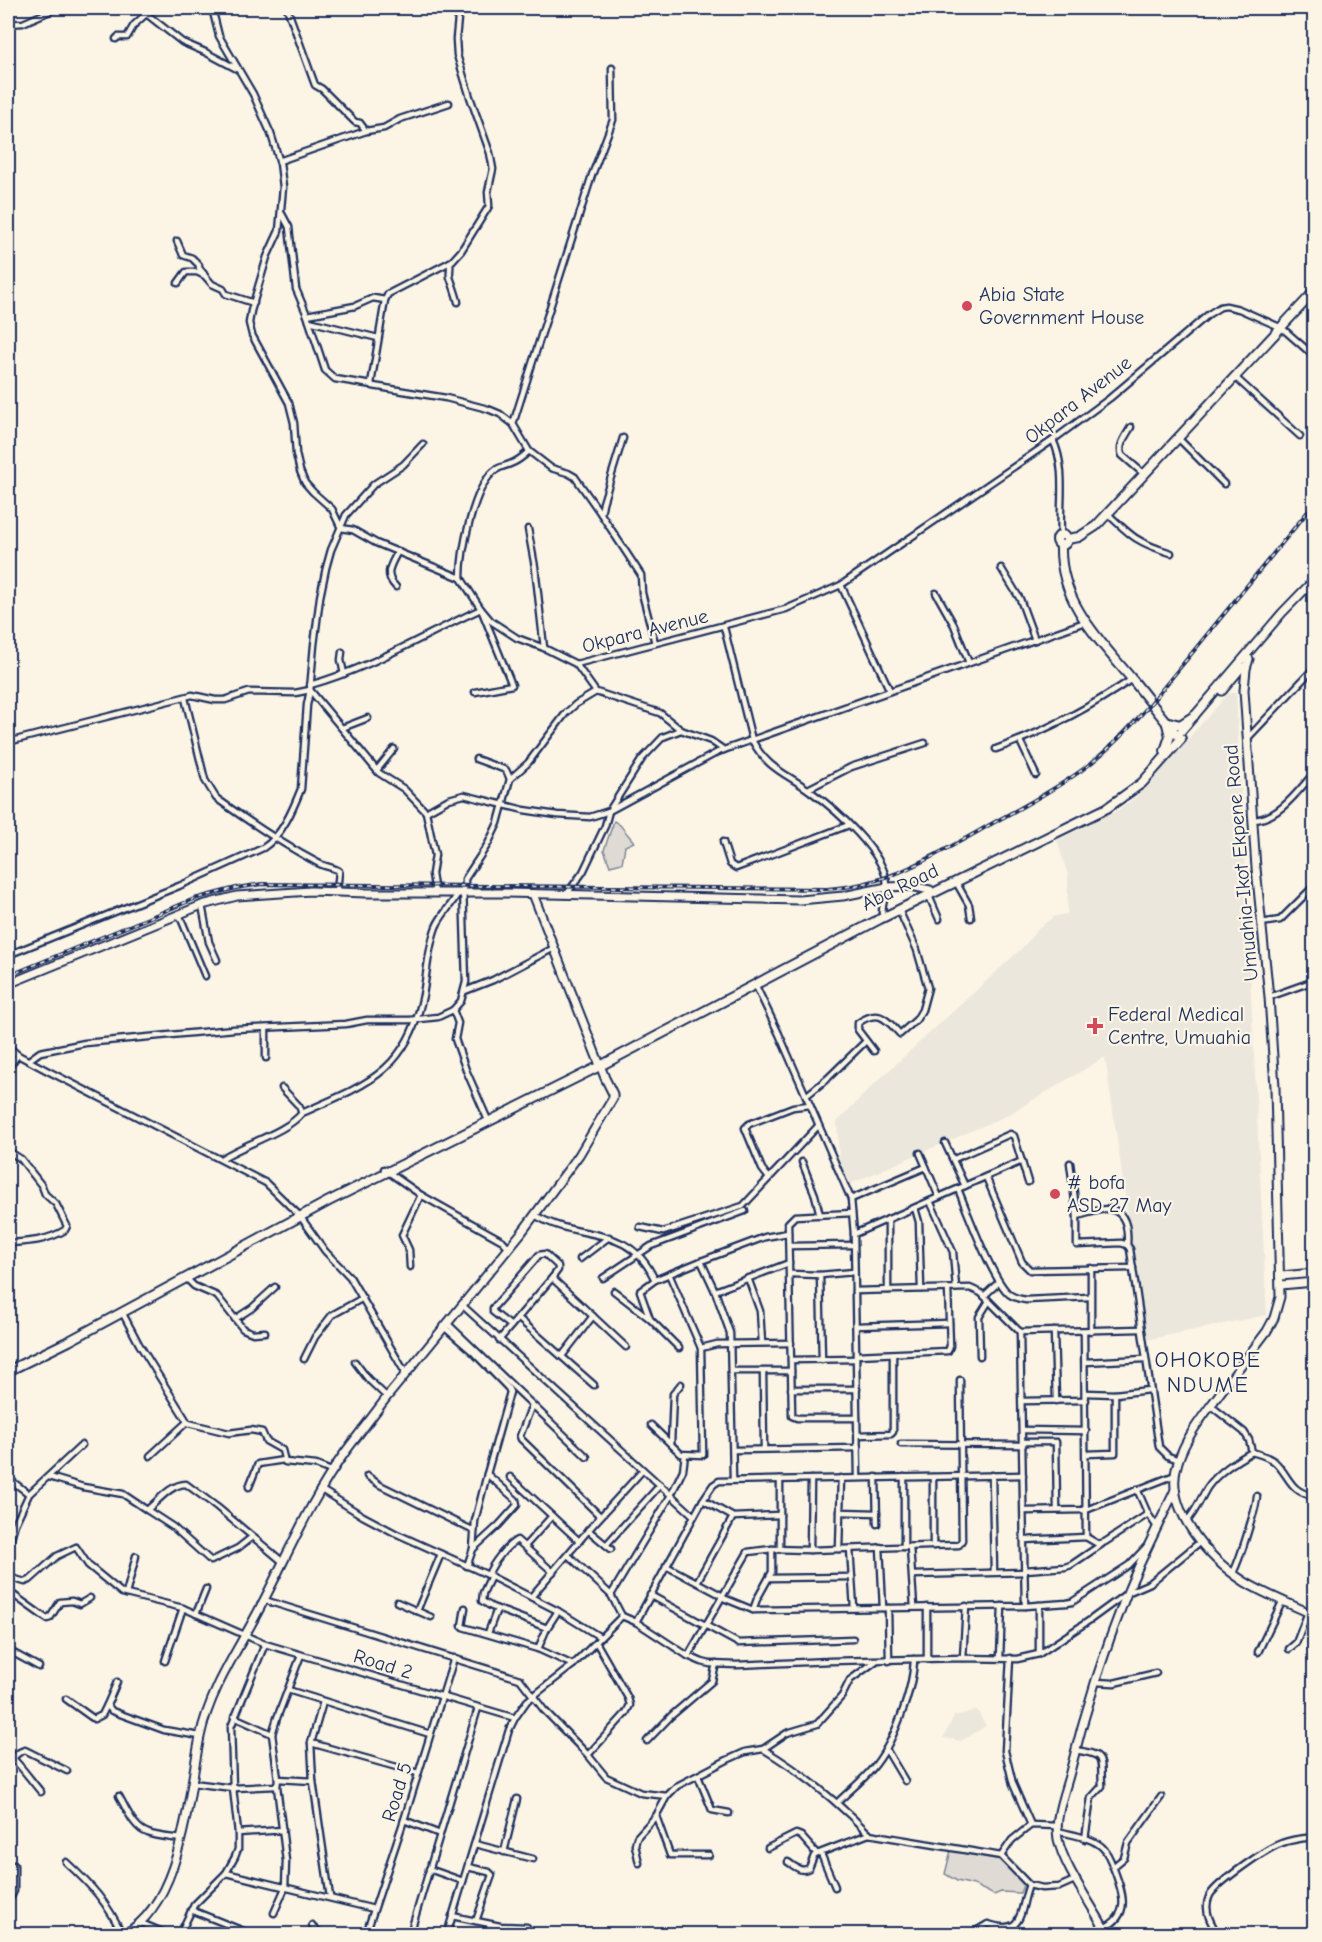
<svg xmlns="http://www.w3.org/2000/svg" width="1322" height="1942" viewBox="0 0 1322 1942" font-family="'Comic Neue',sans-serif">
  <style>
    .built { fill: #ece7dc }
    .green { fill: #dfdbd4; stroke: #7d8599; stroke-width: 1.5 }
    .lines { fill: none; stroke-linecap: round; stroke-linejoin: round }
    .street-casing { stroke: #1b2f5e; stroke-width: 9 }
    .secondary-casing { stroke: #1b2f5e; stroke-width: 11 }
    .primary-casing { stroke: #1b2f5e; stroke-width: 12 }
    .street { stroke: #fcf5e5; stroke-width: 4.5 }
    .secondary { stroke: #fcf5e5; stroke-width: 7 }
    .primary { stroke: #fcf5e5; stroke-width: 8 }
    .rail-casing { stroke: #1b2f5e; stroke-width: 4 }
    .rail { stroke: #fcf5e5; stroke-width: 1.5; stroke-dasharray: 4.5; stroke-linecap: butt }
    .poi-dot { fill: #d1495b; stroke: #fcf5e5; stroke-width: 2 }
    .labels { text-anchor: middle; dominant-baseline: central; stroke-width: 4.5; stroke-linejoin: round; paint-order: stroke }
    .poi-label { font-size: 20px; fill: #1b2f5e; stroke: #fcf5e5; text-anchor: start }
    .street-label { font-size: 20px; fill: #1b2f5e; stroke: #fcf5e5 }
    .quarter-label { font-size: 22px; letter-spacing: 1.5px; fill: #1b2f5e; stroke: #fcf5e5 }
  </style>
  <rect width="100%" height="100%" fill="#fcf5e5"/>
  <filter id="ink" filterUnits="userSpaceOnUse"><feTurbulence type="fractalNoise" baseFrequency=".0167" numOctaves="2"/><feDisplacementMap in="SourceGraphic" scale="12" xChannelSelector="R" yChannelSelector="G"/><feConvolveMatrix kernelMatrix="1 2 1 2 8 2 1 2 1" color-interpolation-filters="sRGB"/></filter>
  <g filter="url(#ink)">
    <g class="built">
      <polygon points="1229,693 1236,693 1267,1315 1146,1340 1105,1057 1008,1115 850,1184 839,1159 837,1122 873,1085 1021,949 1041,926 1055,916 1067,914 1068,876 1057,840 1120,809 1137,796"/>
      <polygon points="977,1710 986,1726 961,1741 943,1738 954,1716"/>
    </g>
    <g class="green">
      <polygon points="614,821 620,825 634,842 625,846 622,863 610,866 604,850"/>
      <polygon points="951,1850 1002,1860 1024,1883 1020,1893 1001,1892 994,1895 974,1885 957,1881 945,1874"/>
    </g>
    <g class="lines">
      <defs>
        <g id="street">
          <polyline points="139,8 182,42 205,52 237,69"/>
          <polyline points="212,8 219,36 253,94 271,134 280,163 283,187 279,231 267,257 251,311 249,323 252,335 289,403 294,423 296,454 300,471 305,483 313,492 332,509 341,528 353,530 376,543 461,578 481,609 491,621 517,638 544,648 576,664 786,609 841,585 1053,440 1110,398 1209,314 1220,307 1226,306 1239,309 1282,328 1314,356"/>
          <polyline points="287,8 315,85 322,89 355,122 360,123 366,131"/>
          <polyline points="459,8 456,39 457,55 470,97 490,153 493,169 488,192 489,206 461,251 452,261 388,294 385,300 371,384 373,386 446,398 488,409 500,414 513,424"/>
          <polyline points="8,24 23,23 57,8"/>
          <polyline points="116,39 118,37 127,37 134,25 146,14"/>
          <polyline points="279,161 366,131 384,128 400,119 449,103"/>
          <polyline points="282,214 289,227 296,289 307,315 355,306 373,298 385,300"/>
          <polyline points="177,241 183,255 192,258 199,265 199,268 204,274"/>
          <path d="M450 262C451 268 449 272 450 277 453 286 456 293 458 302"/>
          <polyline points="178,283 186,272 197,272 205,276 212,284 223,289 226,294 254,303"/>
          <polyline points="307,315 325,370 335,379 372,385"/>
          <polyline points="309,321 378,338"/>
          <polyline points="1236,378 1300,436"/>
          <path d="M1131 427C1126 436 1118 445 1122 455L1145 475"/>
          <polyline points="623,438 603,503 601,514 641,575 642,593 655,643"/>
          <polyline points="1179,439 1224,484"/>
          <path d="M1053 440C1067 470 1059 504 1061 536"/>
          <polyline points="601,514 575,477 568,473 551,468 529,451 513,424 592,175 613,120 612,68"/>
          <path d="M1108 514C1132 537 1138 543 1171 553"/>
          <polyline points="528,529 535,567 544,648"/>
          <polyline points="1001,568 1020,599 1035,640"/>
          <path d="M461 578C461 551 473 490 493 472 498 467 503 467 510 464 518 461 523 457 529 451"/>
          <polyline points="841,585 890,691"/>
          <path d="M396 587C383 574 391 565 398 551"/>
          <polyline points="936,593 954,625 969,663"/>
          <path d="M724 627 752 740C767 769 786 773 810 791 834 808 887 854 887 886 887 894 882 902 882 913"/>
          <polyline points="342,652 341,660 344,674"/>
          <polyline points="576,664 596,692 660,713 681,730 711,741 724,750"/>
          <path d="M310 685C371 668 424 635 481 609L512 685 475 692"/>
          <path d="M185 698 205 780 216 798C248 821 282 844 318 863 325 867 333 867 339 871L337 892"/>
          <polyline points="342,728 368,718"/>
          <polyline points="1247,739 1314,668"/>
          <polyline points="1020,741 1036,775"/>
          <polyline points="8,742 192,695 215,700 225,700 249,692 295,693 310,690 369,761 379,773 404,789 426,812 449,799 464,795 524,810 557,815 590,817 609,811 718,752 1085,622"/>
          <path d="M996 749C1044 732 1089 708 1132 679"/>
          <polyline points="476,759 506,770 510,779"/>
          <polyline points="377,770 394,749"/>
          <polyline points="808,789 851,767 925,743"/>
          <polyline points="426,812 435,855 432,874 435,893"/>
          <path d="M1253 820C1279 819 1298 791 1314 773"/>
          <polyline points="723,842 730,864 736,868 849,825"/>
          <polyline points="956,882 969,905 971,918"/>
          <polyline points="566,895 583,872 605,826 609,811 642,759 663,737 681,730"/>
          <polyline points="929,896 939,919"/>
          <polyline points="202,905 209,942 217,960"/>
          <polyline points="179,914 205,976"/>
          <polyline points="1261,923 1280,920 1314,886"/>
          <path d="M8 955 179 886 263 848C282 836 293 809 301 789L307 705 310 690 314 645 320 597 326 568 331 550 346 515 374 484 403 465 423 444"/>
          <polyline points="755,984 779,1034 851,1199 854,1234 858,1477"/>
          <polyline points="465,991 493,980 554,948"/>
          <polyline points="1269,997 1314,981"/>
          <polyline points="8,1046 18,1055 48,1071 266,1183 300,1216 325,1251 350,1277 406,1374"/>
          <path d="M874 1051 858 1030V1023C879 1008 886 1019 900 1034L916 1020 922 1010 928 988 917 950 899 910"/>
          <polyline points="266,1058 266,1029"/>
          <polyline points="29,1060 40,1052 85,1043 234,1029 346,1024 367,1020 410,1020 438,1017 453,1010"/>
          <polyline points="8,1068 18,1055"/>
          <polyline points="282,1088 299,1106 302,1113"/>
          <polyline points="806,1096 828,1078 866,1041"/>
          <polyline points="487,1118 466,1070 455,1039 458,1023 453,1010 461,1001 466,982 463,886 465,886 465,879 488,844 498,823 510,779 528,763 566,713 576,704 596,692"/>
          <polyline points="945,1143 965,1186"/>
          <path d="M8 1151 21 1159 42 1186 45 1194 56 1204 67 1226 65 1230C47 1241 28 1242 8 1243"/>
          <polyline points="920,1153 939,1197"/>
          <path d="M221 1159C244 1144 287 1132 302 1113 368 1084 407 1071 423 995 427 973 428 948 436 927 441 915 452 905 458 893"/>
          <polyline points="954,1159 1010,1134 1014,1136 1028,1182"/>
          <polyline points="802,1162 815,1195 820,1215"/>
          <polyline points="1070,1163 1077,1216 1077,1245 1121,1243 1127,1245"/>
          <polyline points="384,1169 421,1195 503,1241 509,1248"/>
          <polyline points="986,1177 1022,1262 1030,1270 1133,1268"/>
          <polyline points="769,1178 762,1169 745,1128 749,1124 793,1107 810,1105"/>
          <path d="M958 1189C968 1213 992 1279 1009 1294 1014 1298 1020 1299 1026 1300L1090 1297"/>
          <polyline points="851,1199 926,1167"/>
          <polyline points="930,1201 953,1252 956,1288"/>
          <polyline points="915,1208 919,1222 921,1289"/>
          <polyline points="852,1213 795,1216 788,1223 792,1413 792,1416 797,1418 857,1418"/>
          <path d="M535 1215C580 1243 628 1221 655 1280"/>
          <path d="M1077 1216C1087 1214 1101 1208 1110 1209 1127 1212 1128 1232 1127 1245L1130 1249 1159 1447 1168 1456 1179 1460"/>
          <polyline points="888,1219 888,1290"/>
          <polyline points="640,1227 663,1232 743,1206 818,1126"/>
          <polyline points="854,1234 1022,1161"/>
          <polyline points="789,1246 854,1245"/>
          <polyline points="580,1259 609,1237"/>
          <polyline points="701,1261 715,1291 730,1333 733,1479"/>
          <polyline points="410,1267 409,1250 402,1235 421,1195"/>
          <polyline points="1091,1268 1091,1331"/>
          <polyline points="790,1274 820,1275 854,1272"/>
          <polyline points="820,1275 822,1360"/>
          <polyline points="186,1278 194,1286 217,1296 243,1329 253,1333 265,1332"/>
          <polyline points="552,1278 626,1347"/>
          <polyline points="603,1278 651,1246 745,1211"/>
          <polyline points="748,1278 760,1311 762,1343"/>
          <polyline points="614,1291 650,1319"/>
          <polyline points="715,1291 789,1263"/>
          <polyline points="855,1291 970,1288 981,1293 1020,1332 1141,1329"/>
          <polyline points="984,1296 999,1282"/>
          <polyline points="462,1305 694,1516"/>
          <polyline points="122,1312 139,1344 188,1423 229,1433 251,1430 262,1432 266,1441 282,1450 285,1462 316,1465 331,1471"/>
          <polyline points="518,1318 594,1385"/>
          <polyline points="235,1319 252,1308 275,1287"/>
          <polyline points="447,1323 587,1457"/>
          <polyline points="856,1326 949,1323"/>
          <polyline points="444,1327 473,1352 508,1388 510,1392 487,1474 475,1521 473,1549 467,1566"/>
          <polyline points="1054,1331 1056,1401"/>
          <polyline points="1084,1331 1086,1537"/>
          <polyline points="1020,1332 1025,1606"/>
          <polyline points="499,1340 552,1278 558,1270 558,1266 545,1254 539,1255 493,1308 493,1312 511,1326"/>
          <polyline points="679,1348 650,1319 640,1291 655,1280 701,1261 765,1237 788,1233"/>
          <polyline points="701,1348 717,1344 791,1343"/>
          <polyline points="856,1355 948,1351 950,1346 948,1289"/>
          <polyline points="562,1356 593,1316"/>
          <polyline points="980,1356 979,1317 989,1301"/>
          <polyline points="304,1359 315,1337 332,1315 363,1298"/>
          <polyline points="791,1360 856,1359"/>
          <polyline points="355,1362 368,1379 387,1397"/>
          <polyline points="1085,1362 1145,1359"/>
          <polyline points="732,1371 791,1371"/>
          <polyline points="763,1372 764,1449"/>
          <polyline points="791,1389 857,1389"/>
          <polyline points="1086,1393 1115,1394 1149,1390"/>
          <polyline points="1022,1401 1086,1400"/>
          <polyline points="532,1405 520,1436 521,1439 600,1516"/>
          <path d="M1211 1406 1244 1432 1249 1440 1252 1452C1259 1454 1269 1457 1275 1462 1290 1476 1289 1492 1314 1496"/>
          <polyline points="651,1425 681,1454 703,1455 701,1348 669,1274"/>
          <polyline points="1023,1430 1086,1431"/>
          <polyline points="858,1435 891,1434 893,1432 893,1354"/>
          <polyline points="1023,1442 1056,1442 1057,1510"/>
          <polyline points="671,1444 673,1394 681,1384"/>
          <polyline points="901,1444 1023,1445"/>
          <polyline points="734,1450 858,1448"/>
          <polyline points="1086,1454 1115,1453 1115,1394"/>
          <polyline points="150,1456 187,1422"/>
          <polyline points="992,1475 994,1572"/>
          <polyline points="367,1476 380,1485 474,1531"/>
          <path d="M49 1477 83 1487 123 1494 147 1510C158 1501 171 1484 186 1484L217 1507 283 1562"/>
          <polyline points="510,1477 579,1541"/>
          <polyline points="876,1477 877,1524"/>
          <polyline points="8,1478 29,1494"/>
          <polyline points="249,1487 258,1464 284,1460"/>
          <polyline points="320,1489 363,1516 395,1533 488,1575 558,1611 600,1637"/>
          <polyline points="1137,1489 1148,1514 1157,1527"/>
          <polyline points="703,1500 733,1517 780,1515"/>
          <polyline points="147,1510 173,1527 211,1561 238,1548 252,1537"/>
          <polyline points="1024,1511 1086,1510 1175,1475"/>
          <polyline points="840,1512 877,1513"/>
          <path d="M1187 1521C1196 1511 1200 1500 1207 1488 1218 1472 1236 1461 1252 1452"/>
          <polyline points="588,1530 611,1549"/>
          <polyline points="1024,1540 1086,1537 1098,1544 1105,1542 1148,1514"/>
          <polyline points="606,1545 660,1485"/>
          <polyline points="525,1546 552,1516"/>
          <polyline points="933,1546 933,1477"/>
          <polyline points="880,1547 883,1608"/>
          <polyline points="904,1547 904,1477"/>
          <polyline points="910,1547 914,1607"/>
          <polyline points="8,1548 15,1524 29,1494 82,1445"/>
          <polyline points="473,1549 499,1525 517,1505 516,1500 487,1474"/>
          <polyline points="780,1549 780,1480"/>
          <polyline points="839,1549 841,1478"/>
          <polyline points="850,1549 854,1608"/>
          <polyline points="810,1550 811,1479"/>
          <polyline points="568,1555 611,1595 622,1616"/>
          <polyline points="666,1566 721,1595 721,1597 753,1610 1025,1606 1067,1603 1072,1602 1129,1565 1146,1547"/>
          <polyline points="1025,1570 1065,1567 1071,1565 1102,1544"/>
          <path d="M1233 1573C1240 1559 1244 1544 1249 1528 1252 1517 1256 1509 1257 1496"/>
          <path d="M488 1575C493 1563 506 1546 517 1540L553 1572"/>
          <polyline points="913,1575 1025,1572"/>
          <polyline points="491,1576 483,1593 482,1601 492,1607 547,1628"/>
          <polyline points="8,1577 25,1582 30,1580 57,1556 76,1547 88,1565 122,1593 183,1608 265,1644 515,1718"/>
          <polyline points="769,1578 852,1577"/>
          <polyline points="697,1582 733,1517"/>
          <polyline points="8,1591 47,1619 50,1618 60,1602 72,1601 80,1604 90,1598"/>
          <polyline points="126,1594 136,1556"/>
          <polyline points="611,1595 671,1495 683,1470 685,1455"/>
          <polyline points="650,1595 738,1643 853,1639"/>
          <polyline points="531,1597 592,1526 643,1470"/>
          <polyline points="264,1600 520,1679 544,1710 588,1755 606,1777 641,1793 667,1796"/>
          <polyline points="397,1602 431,1617"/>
          <polyline points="1039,1605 1039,1654"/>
          <polyline points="927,1607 927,1659"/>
          <polyline points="465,1608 462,1626 463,1627 538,1649 573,1665"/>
          <polyline points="888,1608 889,1661"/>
          <polyline points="753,1610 757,1599 772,1572 772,1549"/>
          <polyline points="417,1611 441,1554"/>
          <polyline points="196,1614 206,1589"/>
          <polyline points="636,1622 703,1500 713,1485 719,1481 1023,1475"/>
          <polyline points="488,1633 497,1609"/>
          <polyline points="538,1649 547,1628 558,1611"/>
          <polyline points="1289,1649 1296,1643 1308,1612"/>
          <polyline points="8,1650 39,1667"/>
          <polyline points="1258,1652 1283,1600"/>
          <polyline points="688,1656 748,1552 772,1549 810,1550 959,1545 962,1540 960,1380"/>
          <polyline points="963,1658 966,1606"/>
          <polyline points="1000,1658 1002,1606"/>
          <polyline points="1010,1658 1005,1751 1013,1784 1031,1825"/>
          <polyline points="165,1661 183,1608"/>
          <polyline points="117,1682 107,1705 112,1711 164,1730 200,1736"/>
          <polyline points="1095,1682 1114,1683 1156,1673"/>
          <polyline points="288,1690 430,1734"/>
          <polyline points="66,1699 94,1719 102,1715 107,1705"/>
          <polyline points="323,1702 311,1743 313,1781 330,1897"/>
          <polyline points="234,1717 272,1734"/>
          <polyline points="647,1741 671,1716 712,1681 716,1664"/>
          <polyline points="311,1743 418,1773"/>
          <path d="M763 1749C803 1773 836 1800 869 1834"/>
          <polyline points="886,1749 905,1781"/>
          <path d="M1075 1750C1107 1755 1100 1757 1102 1786L1091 1798 1085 1839"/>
          <path d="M8 1754C16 1759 33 1783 41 1792"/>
          <polyline points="588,1755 626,1713 630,1705 628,1698 596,1642"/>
          <path d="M8 1766C13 1759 16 1752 25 1750L67 1771"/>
          <polyline points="698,1776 712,1810 729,1813"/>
          <polyline points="278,1779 313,1781"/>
          <polyline points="192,1783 233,1788 277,1786"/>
          <path d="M119 1796C126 1808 134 1829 148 1833 158 1837 170 1837 181 1839"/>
          <path d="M838 1802C849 1791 862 1781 872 1769 893 1745 913 1691 914 1659"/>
          <polyline points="656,1816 670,1855 709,1855"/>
          <polyline points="404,1820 440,1834"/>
          <path d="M1058 1831C1071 1835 1091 1837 1102 1847 1108 1852 1112 1864 1115 1872 1123 1894 1131 1915 1104 1928"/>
          <polyline points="238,1833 283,1830"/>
          <polyline points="475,1844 533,1859"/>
          <polyline points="768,1848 796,1834 801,1836 817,1854"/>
          <polyline points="504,1852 517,1799"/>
          <polyline points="817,1854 869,1834 1001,1856 1029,1885 1042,1888 1059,1887 1077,1879"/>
          <polyline points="821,1854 835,1887"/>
          <polyline points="1001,1856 1012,1840 1031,1825 1058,1826"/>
          <path d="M66 1862C91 1885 108 1903 122 1934"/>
          <path d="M788 1862C794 1866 801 1873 809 1868L814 1856 817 1854"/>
          <polyline points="639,1863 635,1845 637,1837 656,1816 667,1796 677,1786 727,1760 745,1752 763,1749 787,1733 817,1724 842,1696 850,1680 876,1661"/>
          <polyline points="468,1867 489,1872 492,1875 476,1921"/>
          <polyline points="1113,1867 1124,1858 1128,1843 1161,1797"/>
          <polyline points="429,1869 463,1881"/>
          <polyline points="226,1873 374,1909"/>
          <polyline points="8,1898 11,1897 14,1891 14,1865"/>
          <polyline points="191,1910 251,1934"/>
          <polyline points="274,1913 285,1888 286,1861 277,1786 278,1779 272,1734 277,1718 301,1655"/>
          <polyline points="452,1916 500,1926 527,1927"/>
          <polyline points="141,1923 167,1934"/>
          <polyline points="312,1925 315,1929 323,1934"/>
          <polyline points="1014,1926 1019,1934"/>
          <polyline points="180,1934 194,1905 226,1873 235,1857 238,1849 238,1833 233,1788 231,1727 265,1644"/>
          <polyline points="366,1934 404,1820 454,1658"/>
          <polyline points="410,1934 478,1708"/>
          <polyline points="447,1934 509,1730 515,1718 527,1701 573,1665 622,1616 636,1622 688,1656 702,1662 710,1664 737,1665 830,1661 963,1658 1017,1659 1039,1654 1090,1620 1127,1593 1150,1583 1200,1542"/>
          <path d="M971 1934 988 1924C1026 1937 1019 1909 1029 1885"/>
          <path d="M1218 1934C1210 1923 1203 1908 1210 1895 1218 1882 1267 1848 1282 1843 1292 1839 1304 1838 1314 1837"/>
        </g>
        <g id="secondary">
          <path d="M1249 659 1246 669 1244 690 1256 868 1269 997 1275 1087 1280 1297 1274 1318 1267 1331C1251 1352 1236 1372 1220 1393 1204 1415 1186 1436 1178 1462 1162 1508 1209 1559 1245 1582 1266 1595 1291 1604 1314 1615"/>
          <polyline points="1222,691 1242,667"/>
          <polyline points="1178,735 1282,613 1314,580"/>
          <polyline points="8,984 202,905 237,896 311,891 366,893 507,893 800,900 843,896 887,887 911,886 930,890"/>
          <polyline points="1281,1276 1314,1273"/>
          <polyline points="1281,1285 1314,1282"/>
          <path d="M124 1934C182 1904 188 1795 200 1737 210 1688 241 1646 263 1602 290 1550 311 1499 346 1451L387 1397 522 1232 579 1155 613 1098V1094L605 1078 533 894"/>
          <path d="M1110 1934 1104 1928C1091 1904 1063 1865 1058 1839 1054 1817 1065 1792 1070 1772 1085 1711 1104 1651 1127 1593 1142 1557 1159 1524 1175 1490"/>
        </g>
        <g id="primary">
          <circle cx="1062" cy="540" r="5"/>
          <polyline points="1067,539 1079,537 1096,526 1314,292"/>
          <polyline points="1169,722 1180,725 1194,716"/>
          <polyline points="1165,751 1170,736 1167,724"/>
          <path d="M8 1371 69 1341 329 1201 600 1066 880 919 1107 808 1142 783 1181 739C1163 720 1148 698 1131 678 1098 639 1059 600 1061 545"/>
        </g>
      </defs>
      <use href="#street" class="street-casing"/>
      <use href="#secondary" class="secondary-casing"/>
      <use href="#primary" class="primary-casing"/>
      <use href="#street" class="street"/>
      <use href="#secondary" class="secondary"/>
      <use href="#primary" class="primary"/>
      <defs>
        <path id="rail" d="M8 976 194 899 236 888 262 884 827 889C888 885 928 859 979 831 1014 811 1050 793 1082 770 1108 751 1130 728 1151 703L1314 504"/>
      </defs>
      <use href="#rail" class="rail-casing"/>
      <use href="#rail" class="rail"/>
    </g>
  </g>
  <g class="poi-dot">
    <circle cx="967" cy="306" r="6"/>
    <path d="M1092 1017h6v6h6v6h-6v6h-6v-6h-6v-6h6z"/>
    <circle cx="1055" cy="1194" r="6"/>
  </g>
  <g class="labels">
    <g class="poi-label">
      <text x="979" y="294">Abia State<tspan x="979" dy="23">Government House</tspan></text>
      <text x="1108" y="1014">Federal Medical<tspan x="1108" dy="23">Centre, Umuahia</tspan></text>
      <text x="1067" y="1182"># bofa<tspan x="1067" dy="23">ASD 27 May</tspan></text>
    </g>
    <g class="street-label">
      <text transform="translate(1078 400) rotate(-38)">Okpara Avenue</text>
      <text transform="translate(645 631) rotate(-14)">Okpara Avenue</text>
      <text transform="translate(1241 863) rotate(-95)">Umuahia-Ikot Ekpene Road</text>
      <text transform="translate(900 887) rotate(-26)">Aba Road</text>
      <text transform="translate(383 1664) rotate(17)">Road 2</text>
      <text transform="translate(397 1792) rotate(-73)">Road 5</text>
    </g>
    <g class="quarter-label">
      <text x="1208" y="1360">OHOKOBE<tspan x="1208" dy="25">NDUME</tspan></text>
    </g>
  </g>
  <rect width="1322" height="1942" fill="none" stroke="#fcf5e5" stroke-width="30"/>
  <rect x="15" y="15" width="1292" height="1912" fill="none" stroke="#1b2f5e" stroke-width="2" filter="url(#ink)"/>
</svg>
